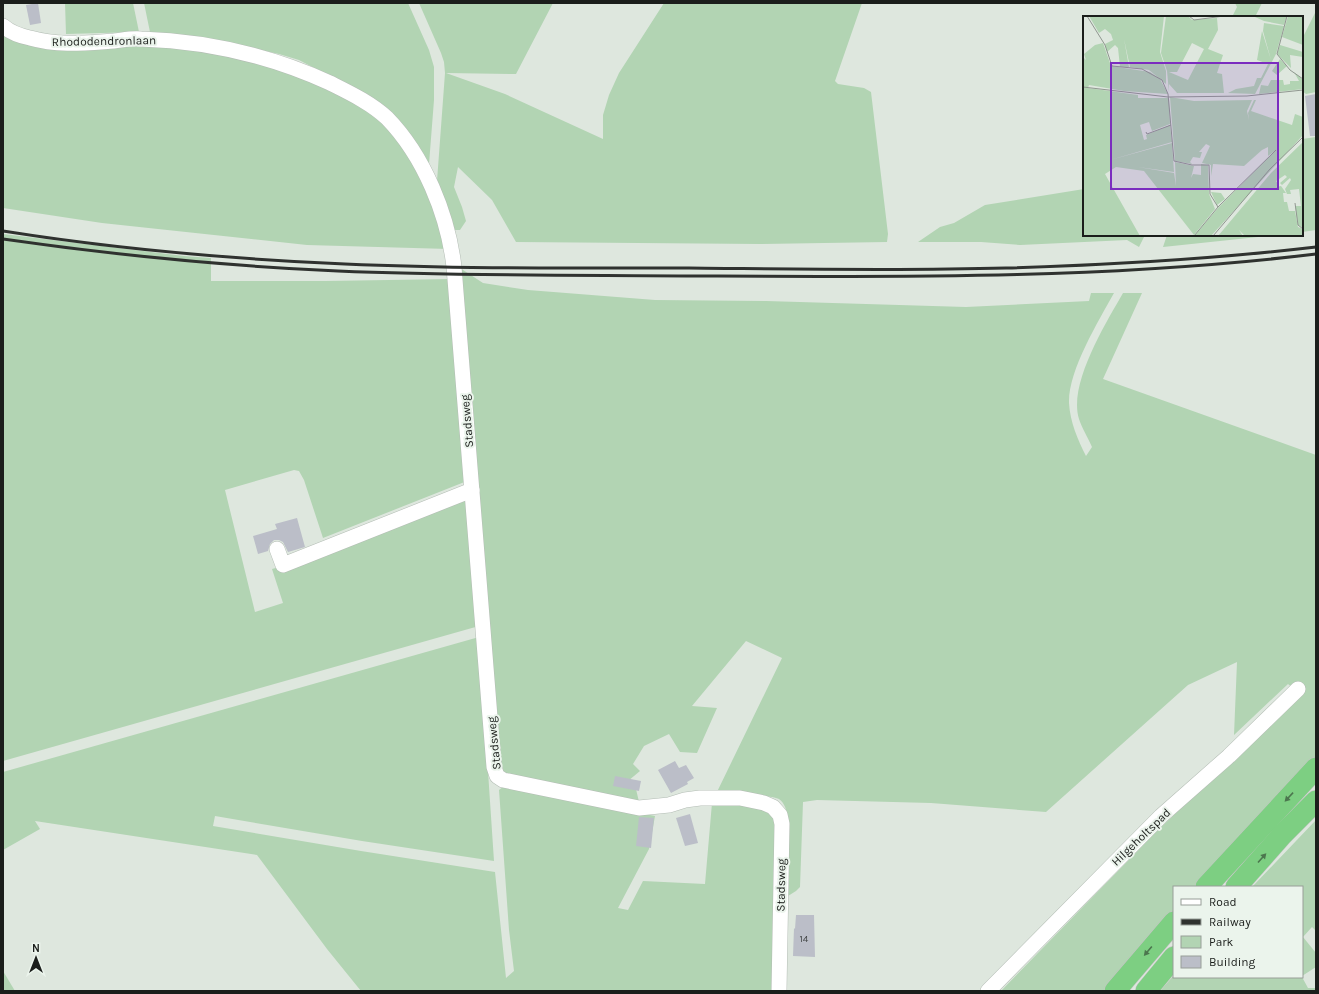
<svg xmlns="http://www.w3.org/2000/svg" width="1319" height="994" viewBox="0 0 1319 994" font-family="Karla,sans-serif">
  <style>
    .green { fill: #b2d4b3 }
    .building { fill: #bbbec8 }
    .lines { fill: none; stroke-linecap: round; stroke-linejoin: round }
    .minor-casing { stroke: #b4bdb5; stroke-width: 16 }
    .highway-casing { stroke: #c4c4c4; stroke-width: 22 }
    .minor { stroke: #fff; stroke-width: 15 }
    .highway { stroke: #7dcf82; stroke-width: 21 }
    .rail { stroke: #2f322f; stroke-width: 3 }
    .oneway { fill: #4c764e }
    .labels { text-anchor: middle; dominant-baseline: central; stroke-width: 4; stroke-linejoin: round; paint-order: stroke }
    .number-label { font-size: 10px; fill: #434646 }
    .street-label { font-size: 12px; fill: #1b1e1b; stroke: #ebf4ec }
    .inset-road { fill: none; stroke: #909790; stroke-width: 1 }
    .view { fill: #7b2cbf; fill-opacity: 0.15; stroke: #7b2cbf; stroke-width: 2 }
    .inset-edge { fill: none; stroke: #1b1e1b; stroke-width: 2 }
  </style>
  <rect width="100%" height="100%" fill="#dee7de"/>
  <g class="green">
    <polygon points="65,3 133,3 139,32 66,34"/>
    <polygon points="144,3 408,3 429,50 434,67 434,100 429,164 349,86 299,60 279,54 234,44 189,36 150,32"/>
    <polygon points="419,3 553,3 516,74 446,73 505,94 603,139 603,115 609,95 619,73 664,3 862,3 835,81 838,84 864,88 871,92 888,234 887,242 760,244 516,242 492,200 458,167 454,187 462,207 466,221 460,230 455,230 437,181 445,73 444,62 441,53"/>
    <polygon points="1235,3 1262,3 1255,17 1232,17 1237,7"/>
    <polygon points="1316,11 1316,92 1306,94 1302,91 1302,39"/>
    <polygon points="3,29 99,43 219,50 350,95 386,126 416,163 449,249 307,245 102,223 3,208"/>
    <polygon points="1316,137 1316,230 1302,232 1302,139"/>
    <polygon points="1084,189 1084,235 1145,235 1139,247 1127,240 1020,245 981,242 918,242 940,227 954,223 985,205"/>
    <polygon points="3,234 184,256 211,258 211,281 326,281 452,279 467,481 323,538 304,480 299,471 294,470 225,490 255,612 283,603 272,569 291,564 468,493 479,626 3,761"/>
    <polygon points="1167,235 1276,235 1163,247"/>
    <path d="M460 268 483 283 528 290 655 300 766 301 966 307 1089 301 1091 293H1114C1098 322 1068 371 1069 403 1070 422 1078 440 1086 456L1092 447C1088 438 1082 428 1079 419 1068 384 1106 323 1123 293H1142L1103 379 1316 455V757L1233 844 1194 887H1174V910L1103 991H1001L1158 830 1227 765 1299 693 1288 684 1234 735 1237 662 1188 685 1046 812 931 803 817 800 803 802 800 887 796 891 788 896V818C787 812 785 803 779 799 769 794 729 795 716 794L782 658 746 641 692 706 717 708 697 753 680 752 669 734 644 746 633 764 640 771 622 786 636 789 639 802 500 773Z"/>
    <polygon points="479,637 494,861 362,841 215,816 213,826 361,851 495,872 506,978 514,971 509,930 499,790 504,786 655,816 649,849 618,908 628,910 643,881 705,884 712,803 762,805 775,813 774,991 361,991 327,949 257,855 35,821 40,829 3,850 3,772"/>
    <polygon points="1316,820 1316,931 1312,927 1303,937 1316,953 1316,967 1302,976 1302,887 1252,887"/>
    <polygon points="3,971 15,991 3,991"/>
    <polygon points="1174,975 1174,977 1302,977 1308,988 1316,988 1316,991 1160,991"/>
  </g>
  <g class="building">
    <polygon points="38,3 41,23 30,25 26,5"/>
    <polygon points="1316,94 1316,136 1310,136 1305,96"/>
    <polygon points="297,518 305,547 288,552 283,542 279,540 274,540 270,544 268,551 258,554 253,536 277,529 275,524"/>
    <polygon points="675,761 679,768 686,765 694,778 687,782 688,784 671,793 658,770"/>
    <polygon points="615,776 641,781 639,791 613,786"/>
    <polygon points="690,814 698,843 685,846 676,818"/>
    <polygon points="639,817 654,818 651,848 636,846"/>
    <polygon points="796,915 814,915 815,957 793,956 794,928 795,929"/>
  </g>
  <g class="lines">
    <defs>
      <g id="minor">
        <path d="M3 26C11 33 20 36 30 38 59 46 84 43 114 41 123 40 132 38 141 39 206 41 271 56 330 83 350 93 371 103 387 118 424 156 448 215 454 267L494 767 497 776 503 780 639 808 669 805 685 800 700 798H740L764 803 773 807 780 815 782 824 779 991"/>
        <polyline points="277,549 283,565 472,490"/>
        <polyline points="988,991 1161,816 1229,756 1298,689"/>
      </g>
      <g id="highway">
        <polyline points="1206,887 1316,768"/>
        <polyline points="1236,887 1282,835 1316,801"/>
        <polyline points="1115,991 1174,922"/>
        <polyline points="1146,991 1174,957"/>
      </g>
    </defs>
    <use href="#minor" class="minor-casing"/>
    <use href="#highway" class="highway-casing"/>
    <use href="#minor" class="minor"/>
    <use href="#highway" class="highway"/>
    <g class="rail">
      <path d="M3 231C116 249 231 259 345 264 460 269 574 268 689 268 795 269 900 271 1006 268 1110 265 1213 259 1316 247"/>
      <path d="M3 239C114 255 226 266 338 271 457 276 576 275 695 276 903 277 1110 279 1316 254"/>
    </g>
  </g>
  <defs><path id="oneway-solid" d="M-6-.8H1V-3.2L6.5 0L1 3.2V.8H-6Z"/></defs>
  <g class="oneway">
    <use href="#oneway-solid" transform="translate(1289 797) rotate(133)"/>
    <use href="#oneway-solid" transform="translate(1262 858) rotate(-48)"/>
    <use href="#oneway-solid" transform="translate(1148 951) rotate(130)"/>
  </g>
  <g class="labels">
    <g class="number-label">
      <text x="804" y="939">14</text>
    </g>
    <g class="street-label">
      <text transform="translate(104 41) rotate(-1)">Rhododendronlaan</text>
      <text transform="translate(467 421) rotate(-95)">Stadsweg</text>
      <text transform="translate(494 743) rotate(-96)">Stadsweg</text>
      <text transform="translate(1141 837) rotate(-44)">Hilgeholtspad</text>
      <text transform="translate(781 885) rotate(-89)">Stadsweg</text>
    </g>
  </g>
  <g transform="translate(1083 16)">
    <rect width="220" height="220" fill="#dee7de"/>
    <path d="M6 0H81L77 36 83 55V68L66 54 47 51 41 23 46 51H37L35 32 32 29 24 36 22 28 30 24 28 18 22 13 16 17ZM83 0H105L109 4 134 2 135 14 125 33 140 39 134 57 139 58 141 77H94L86 68V76L84 55 78 37ZM109 27 121 33 105 64 86 56H94ZM204 0 201 9 181 5 172 1ZM205 0H220V29L199 21ZM181 7 201 10 193 38 172 78 145 77 153 73 171 70 174 62H178L185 48 174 44 179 15 188 44 180 15ZM20 27 28 50 67 56 77 63 85 78 41 75 6 69 5 72 55 79V82H86L87 108 69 115 66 106 57 109 61 124 64 123 63 119 87 109 89 126 27 144 89 127 91 156 55 151 91 157 93 170 92 146 111 150 108 162 110 158 118 159V148L125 149 126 178 132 193 111 219 61 155 33 151 22 158 57 220H0V41L3 44 1 38 12 29ZM197 29 220 36V41L207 39 208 52 194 38ZM197 43 204 50 194 59 189 55ZM211 56 220 64V73L176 78 178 69 185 70 188 64H200L201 69 207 68V65H216ZM87 81 111 85 169 84 164 95 166 104 165 97 171 84H173L168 95 209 109 212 98 220 101V119L128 220H111L135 192 193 134 185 140V131L179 134 161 150 130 148 128 160V149L119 147 127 130 123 128 116 136H119L117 142 110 141 107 146 109 148 92 145ZM220 126V212L215 209 212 190H218L216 173 207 174 208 178H204L202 173 208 164 207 162 199 169 197 167 204 161 202 159 193 165 196 169 193 171 198 170 203 177H200L201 186H204L206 195H212L215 211 220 213V220H162L156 214 160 220H135L188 157ZM128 176 138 177 142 183 134 189Z" fill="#b2d4b3" fill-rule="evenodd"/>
    <path class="inset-road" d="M4 0 22 29 29 50 59 53 79 64 85 78 91 145 109 149H126L127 178 135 191M106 0 111 4 141 0M158 0H171M204 0 194 38 207 54 220 63M0 71 85 81 164 80 220 74M63 116 64 118 88 109M212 187 215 209 220 213M111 220 135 191 193 134M130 220 187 153 220 121"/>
    <path class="view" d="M28 47H195V173H28Z"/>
    <rect width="220" height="220" class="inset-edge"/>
  </g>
  <rect width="1319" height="994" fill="none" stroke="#1b1e1b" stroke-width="8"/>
  <rect x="1173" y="886" width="130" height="92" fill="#ebf4ec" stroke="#989e98"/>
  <rect x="1181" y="899" width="20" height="6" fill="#ffffff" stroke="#989e98"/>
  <text x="1209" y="906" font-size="12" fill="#1b1e1b">Road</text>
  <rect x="1181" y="919" width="20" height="6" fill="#2f322f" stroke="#989e98"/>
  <text x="1209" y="926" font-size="12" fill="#1b1e1b">Railway</text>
  <rect x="1181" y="936" width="20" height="12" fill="#b2d4b3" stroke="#989e98"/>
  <text x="1209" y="946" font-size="12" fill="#1b1e1b">Park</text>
  <rect x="1181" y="956" width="20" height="12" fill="#bbbec8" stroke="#989e98"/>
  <text x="1209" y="966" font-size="12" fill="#1b1e1b">Building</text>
  <g transform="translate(36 958)" stroke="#ebf4ec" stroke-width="3" paint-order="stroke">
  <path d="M0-3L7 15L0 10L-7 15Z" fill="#1b1e1b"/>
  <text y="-6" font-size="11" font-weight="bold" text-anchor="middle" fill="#1b1e1b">N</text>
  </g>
</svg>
